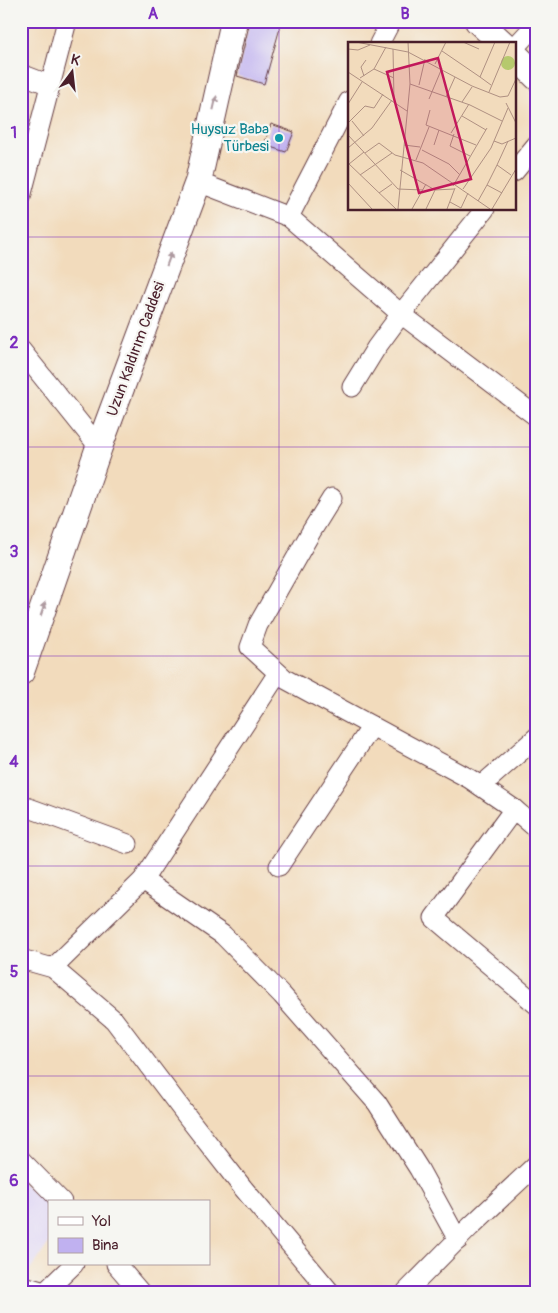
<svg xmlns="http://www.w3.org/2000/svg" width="558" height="1313" viewBox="0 0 558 1313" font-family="Pangolin,sans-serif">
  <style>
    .built { fill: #dfd5f5 }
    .building { fill: #c0b1f0 }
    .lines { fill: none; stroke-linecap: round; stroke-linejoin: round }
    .minor-casing { stroke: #633b41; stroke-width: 21 }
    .secondary-casing { stroke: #633b41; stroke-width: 28 }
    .minor { stroke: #fff; stroke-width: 19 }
    .secondary { stroke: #fff; stroke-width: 26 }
    .oneway { fill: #ae9aa0 }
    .grid { fill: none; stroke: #7b2cbf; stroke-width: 1; stroke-opacity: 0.55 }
    .culture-dot { fill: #0f9aa8; stroke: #f6f6f2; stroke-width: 2 }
    .labels { text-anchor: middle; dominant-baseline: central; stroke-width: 4.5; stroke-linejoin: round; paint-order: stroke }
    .culture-label { font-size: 15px; fill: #0d838f; stroke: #f6f6f2; text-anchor: end }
    .street-label { font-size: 15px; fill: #4a1f2b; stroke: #f6f6f2 }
    .inset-road { fill: none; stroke: #af9082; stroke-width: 1 }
    .view { fill: #c2185b; fill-opacity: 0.15; stroke: #c2185b; stroke-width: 2.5 }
    .inset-edge { fill: none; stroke: #4a1f2b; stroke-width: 2.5 }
    .neatline { fill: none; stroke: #7b2cbf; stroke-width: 2 }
    .grid-label { font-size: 16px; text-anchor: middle; font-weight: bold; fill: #7b2cbf }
  </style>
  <rect width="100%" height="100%" fill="#f6f6f2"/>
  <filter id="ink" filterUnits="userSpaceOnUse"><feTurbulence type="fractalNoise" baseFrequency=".02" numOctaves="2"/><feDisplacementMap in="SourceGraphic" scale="10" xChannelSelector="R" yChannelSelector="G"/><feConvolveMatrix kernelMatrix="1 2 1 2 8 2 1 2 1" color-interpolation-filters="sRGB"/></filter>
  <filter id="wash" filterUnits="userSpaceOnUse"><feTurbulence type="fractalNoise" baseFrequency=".0096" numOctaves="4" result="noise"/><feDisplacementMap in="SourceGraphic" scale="20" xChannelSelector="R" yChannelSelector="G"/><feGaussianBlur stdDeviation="1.12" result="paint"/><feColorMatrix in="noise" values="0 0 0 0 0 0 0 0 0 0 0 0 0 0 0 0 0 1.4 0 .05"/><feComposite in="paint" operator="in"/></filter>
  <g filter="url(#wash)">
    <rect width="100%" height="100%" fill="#f2dbbc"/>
    <polygon class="built" points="21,1181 49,1205 49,1243 31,1269 21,1266"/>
    <g id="blocks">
      <g class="building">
        <polygon points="250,21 282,21 264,84 237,76"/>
        <polygon points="271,124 294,132 286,152 264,145"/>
      </g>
    </g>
  </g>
  <g filter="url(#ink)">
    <use href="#blocks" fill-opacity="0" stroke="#633b41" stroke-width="1"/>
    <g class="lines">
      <defs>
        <g id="minor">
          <polyline points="379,44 391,21"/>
          <polyline points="514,48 537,23"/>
          <polyline points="21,74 50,85"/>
          <polyline points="514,172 537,144"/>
          <polyline points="198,182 289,217 401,314 537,417"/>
          <polyline points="21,197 67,21"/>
          <polyline points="289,217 349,101"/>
          <polyline points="21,350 99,447"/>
          <polyline points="352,387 376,348 401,314 485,209"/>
          <polyline points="332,498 311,532 258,625 250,647 285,679 470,779 514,809 537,829"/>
          <polyline points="481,786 537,737"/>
          <polyline points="21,805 128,844"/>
          <polyline points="514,809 434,918 537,1005"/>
          <polyline points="279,866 372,726"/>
          <polyline points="143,880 223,935 282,995 377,1103 419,1169 458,1240"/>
          <polyline points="21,959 53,968 114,1020 186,1115 243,1188 330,1292"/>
          <polyline points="53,968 143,880 278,673"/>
          <polyline points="21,1160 62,1202"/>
          <polyline points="116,1264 140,1292"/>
          <polyline points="21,1285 45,1292"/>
          <polyline points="45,1292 74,1264"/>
          <polyline points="406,1292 470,1227 537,1164"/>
        </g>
        <g id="secondary">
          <polyline points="478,21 503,44"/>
          <polyline points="514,54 537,77"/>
          <polyline points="21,672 99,447 198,182 234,21"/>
        </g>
      </defs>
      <use href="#minor" class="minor-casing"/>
      <use href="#secondary" class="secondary-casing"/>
      <use href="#minor" class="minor"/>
      <use href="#secondary" class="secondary"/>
    </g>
    <defs><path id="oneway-solid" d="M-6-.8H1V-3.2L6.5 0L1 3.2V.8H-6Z" transform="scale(1.25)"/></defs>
    <g class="oneway">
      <use href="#oneway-solid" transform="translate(215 103) rotate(-77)"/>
      <use href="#oneway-solid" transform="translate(169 259) rotate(-70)"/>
      <use href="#oneway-solid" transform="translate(43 609) rotate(-71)"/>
    </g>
  </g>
  <path class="grid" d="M279 21V1292M21 237H537M21 447H537M21 656H537M21 866H537M21 1076H537"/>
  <circle class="culture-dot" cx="279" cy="138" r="5"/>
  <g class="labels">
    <g class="culture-label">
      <text x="269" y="129">Huysuz Baba<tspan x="269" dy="17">Türbesi</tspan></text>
    </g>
    <g class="street-label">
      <text transform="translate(136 349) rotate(-70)">Uzun Kaldırım Caddesi</text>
    </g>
  </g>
  <g transform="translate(348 42)">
    <rect width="168" height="168" fill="#f2dbbc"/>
    <path d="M153 21a7 7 0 1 1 14 0a7 7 0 1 1-14 0Z" fill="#b6c96d"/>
    <path class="inset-road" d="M8 0 60 10M115 0 131 7M0 7 10 8 22 3M45 7 46 58M94 9 132 35M60 10 124 44 152 55 160 54M87 22 98 0M26 27 46 36M0 30 59 69M16 34 13 25 18 18M12 36 26 27 38 5M62 42 122 63 154 79M71 43 77 17M143 43 132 35 147 0M141 50 162 0M160 54 168 37M98 55 107 35M81 57 94 26M114 60 124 45M158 61 168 81M0 62 14 40M82 68 78 83 128 103M114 74 138 88M4 79 16 94M0 81 17 64 26 66 35 52M103 91 121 62M106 92 102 104 122 114M0 93 50 147 75 148M146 99 154 102 168 96M160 99 149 123 163 133M56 103 72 105M86 103 91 88M0 106 24 86 44 58M74 108 101 122 112 133M17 111 31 101 47 113 75 121 142 167M68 118 81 85M0 121 48 167M1 122 16 110M52 128 87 148 106 147M12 133 44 111M0 141 24 167M139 143 149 123M105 144 139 86M115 147 143 106 160 66M31 151 44 142M130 159 139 143 154 151M102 160 113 166 120 151M50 167 62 42 60 0M64 167 78 142M78 167 87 148M99 167 107 146M144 167 168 127"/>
    <path class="view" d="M90 16 123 137 71 151 39 30Z"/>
    <rect width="168" height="168" class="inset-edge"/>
  </g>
  <rect width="558" height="1313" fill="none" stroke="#f6f6f2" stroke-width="55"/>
  <rect x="48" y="1200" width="162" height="65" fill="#f6f6f2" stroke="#b1a0a2"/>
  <rect x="58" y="1217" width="25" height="8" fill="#ffffff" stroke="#b1a0a2"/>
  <text x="92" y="1226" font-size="15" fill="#4a1f2b">Yol</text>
  <rect x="58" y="1238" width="25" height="15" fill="#c0b1f0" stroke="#b1a0a2"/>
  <text x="92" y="1250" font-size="15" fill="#4a1f2b">Bina</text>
  <g transform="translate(72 72) rotate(15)" stroke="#f6f6f2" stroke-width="4" paint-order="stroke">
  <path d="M0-4L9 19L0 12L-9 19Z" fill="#4a1f2b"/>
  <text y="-8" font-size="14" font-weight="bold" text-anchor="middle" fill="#4a1f2b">K</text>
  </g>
  <rect x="28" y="28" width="502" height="1258" class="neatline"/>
  <g class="grid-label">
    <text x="153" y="19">A</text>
    <text x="405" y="19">B</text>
    <text x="14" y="138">1</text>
    <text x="14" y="348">2</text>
    <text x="14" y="557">3</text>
    <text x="14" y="767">4</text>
    <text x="14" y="977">5</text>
    <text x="14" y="1186">6</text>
  </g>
</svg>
